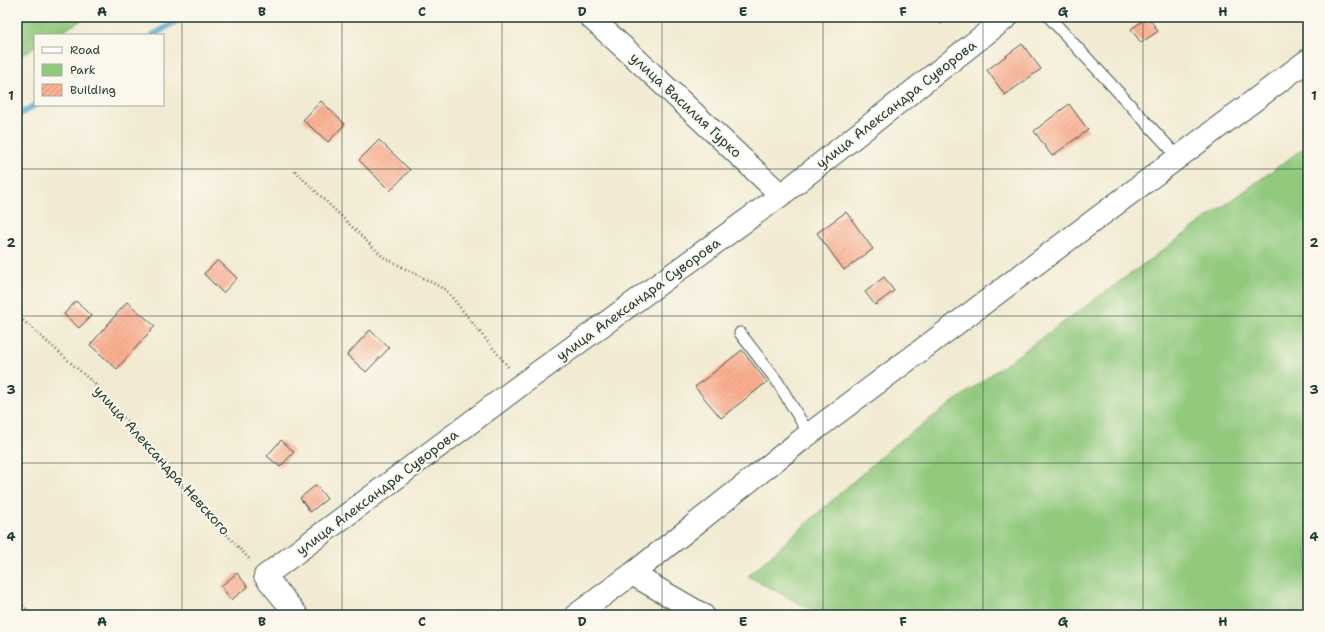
<svg xmlns="http://www.w3.org/2000/svg" width="1325" height="632" viewBox="0 0 1325 632" font-family="'Shantell Sans',sans-serif">
  <style>
    .green { fill: #91c97d; stroke: #588358 }
    .lines { fill: none; stroke-linecap: round; stroke-linejoin: round }
    .stream { stroke: #4ea9cc; stroke-width: 6 }
    .building { fill: url(#building-hatch) }
    .lane-casing { stroke: #3f574c; stroke-width: 13 }
    .street-casing { stroke: #3f574c; stroke-width: 24 }
    .path { stroke: #3f574c; stroke-width: 2.5; stroke-dasharray: 1 3; stroke-linecap: butt }
    .lane { stroke: #fff; stroke-width: 11 }
    .street { stroke: #fff; stroke-width: 22 }
    .grid { fill: none; stroke: #1f3d34; stroke-width: 1; stroke-opacity: 0.55 }
    .labels { text-anchor: middle; dominant-baseline: central; stroke-width: 4; stroke-linejoin: round; paint-order: stroke }
    .street-label { font-size: 14px; fill: #1f3d34; stroke: #fbf7ec }
    .neatline { fill: none; stroke: #1f3d34; stroke-width: 1.5 }
    .grid-label { font-size: 13px; text-anchor: middle; font-weight: bold; fill: #1f3d34 }
  </style>
  <defs>
    <pattern id="building-hatch" width="6" height="6" patternUnits="userSpaceOnUse"><rect width="6" height="6" fill="#faaf90"/><path d="M-1 1l2-2M0 6l6-6M5 7l2-2" fill="none" stroke="#d6977d"/></pattern>
  </defs>
  <rect width="100%" height="100%" fill="#fbf7ec"/>
  <filter id="ink" filterUnits="userSpaceOnUse"><feTurbulence type="fractalNoise" baseFrequency=".025" numOctaves="2"/><feDisplacementMap in="SourceGraphic" scale="8" xChannelSelector="R" yChannelSelector="G"/><feConvolveMatrix kernelMatrix="1 2 1 2 8 2 1 2 1" color-interpolation-filters="sRGB"/></filter>
  <filter id="wash" filterUnits="userSpaceOnUse"><feTurbulence type="fractalNoise" baseFrequency=".012" numOctaves="4" result="noise"/><feDisplacementMap in="SourceGraphic" scale="16" xChannelSelector="R" yChannelSelector="G"/><feGaussianBlur stdDeviation="0.9" result="paint"/><feColorMatrix in="noise" values="0 0 0 0 0 0 0 0 0 0 0 0 0 0 0 0 0 1.4 0 .05"/><feComposite in="paint" operator="in"/></filter>
  <g filter="url(#wash)">
    <rect width="100%" height="100%" fill="#f2ead2"/>
    <g class="green">
      <polygon points="17,17 87,17 56,35 35,35 35,47 17,58"/>
      <polygon points="1308,145 1308,615 821,615 748,576 894,445"/>
    </g>
    <g class="lines">
      <g class="stream">
        <polyline points="153,35 184,17"/>
        <polyline points="17,116 35,105"/>
      </g>
    </g>
    <g id="blocks">
      <g class="building">
        <polygon points="936,17 952,17 941,24"/>
        <polygon points="1148,17 1158,31 1141,43 1131,29"/>
        <polygon points="1022,44 1041,69 1005,95 987,70"/>
        <polygon points="321,101 345,124 328,142 303,120"/>
        <polygon points="1069,104 1088,130 1052,156 1034,131"/>
        <polygon points="379,140 410,170 390,191 359,160"/>
        <polygon points="846,212 873,249 844,270 817,233"/>
        <polygon points="218,260 237,278 223,293 204,274"/>
        <polygon points="884,277 894,291 875,305 865,292"/>
        <polygon points="76,301 91,316 79,328 64,314"/>
        <polygon points="127,302 155,326 117,369 90,345"/>
        <polygon points="370,330 389,348 366,372 347,355"/>
        <polygon points="742,350 767,382 721,418 695,387"/>
        <polygon points="281,440 294,452 280,467 267,456"/>
        <polygon points="316,485 327,499 310,512 300,498"/>
        <polygon points="237,573 248,587 231,600 221,586"/>
      </g>
    </g>
  </g>
  <g filter="url(#ink)">
    <use href="#blocks" fill-opacity="0" stroke="#3f574c" stroke-width="1"/>
    <g class="lines">
      <defs>
        <g id="lane">
          <polyline points="1049,17 1179,158"/>
          <polyline points="740,333 777,381 809,434"/>
        </g>
        <g id="street">
          <polyline points="590,17 633,56 781,195"/>
          <polyline points="632,574 703,615"/>
          <polyline points="297,615 265,576 522,384 781,195 1007,17"/>
          <polyline points="576,615 632,574 800,441 1308,60"/>
        </g>
      </defs>
      <use href="#lane" class="lane-casing"/>
      <use href="#street" class="street-casing"/>
      <g class="path">
        <polyline points="295,171 383,257 446,290 509,368"/>
        <polyline points="17,315 97,386 169,471 251,561"/>
        <polyline points="17,600 33,615"/>
      </g>
      <use href="#lane" class="lane"/>
      <use href="#street" class="street"/>
    </g>
  </g>
  <path class="grid" d="M182 17V615M342 17V615M502 17V615M662 17V615M823 17V615M983 17V615M1143 17V615M17 169H1308M17 316H1308M17 463H1308"/>
  <g class="labels">
    <g class="street-label">
      <text transform="translate(896 104) rotate(-38)">улица Александра Суворова</text>
      <text transform="translate(686 105) rotate(43)">улица Василия Гурко</text>
      <text transform="translate(638 299) rotate(-36)">улица Александра Суворова</text>
      <text transform="translate(162 460) rotate(48)">улица Александра Невского</text>
      <text transform="translate(377 492) rotate(-37)">улица Александра Суворова</text>
    </g>
  </g>
  <rect width="1325" height="632" fill="none" stroke="#fbf7ec" stroke-width="44"/>
  <rect x="34" y="34" width="130" height="72" fill="#fbf7ec" stroke="#a3ada2"/>
  <rect x="42" y="47" width="20" height="6" fill="#ffffff" stroke="#a3ada2"/>
  <text x="70" y="54" font-size="12" fill="#1f3d34">Road</text>
  <rect x="42" y="64" width="20" height="12" fill="#91c97d" stroke="#a3ada2"/>
  <text x="70" y="74" font-size="12" fill="#1f3d34">Park</text>
  <rect x="42" y="84" width="20" height="12" fill="url(#building-hatch)" stroke="#a3ada2"/>
  <text x="70" y="94" font-size="12" fill="#1f3d34">Building</text>
  <rect x="22" y="22" width="1281" height="588" class="neatline"/>
  <g class="grid-label">
    <text x="102" y="16">A</text>
    <text x="262" y="16">B</text>
    <text x="422" y="16">C</text>
    <text x="582" y="16">D</text>
    <text x="743" y="16">E</text>
    <text x="903" y="16">F</text>
    <text x="1063" y="16">G</text>
    <text x="1223" y="16">H</text>
    <text x="11" y="100">1</text>
    <text x="1314" y="100">1</text>
    <text x="11" y="247">2</text>
    <text x="1314" y="247">2</text>
    <text x="11" y="394">3</text>
    <text x="1314" y="394">3</text>
    <text x="11" y="541">4</text>
    <text x="1314" y="541">4</text>
    <text x="102" y="626">A</text>
    <text x="262" y="626">B</text>
    <text x="422" y="626">C</text>
    <text x="582" y="626">D</text>
    <text x="743" y="626">E</text>
    <text x="903" y="626">F</text>
    <text x="1063" y="626">G</text>
    <text x="1223" y="626">H</text>
  </g>
</svg>
